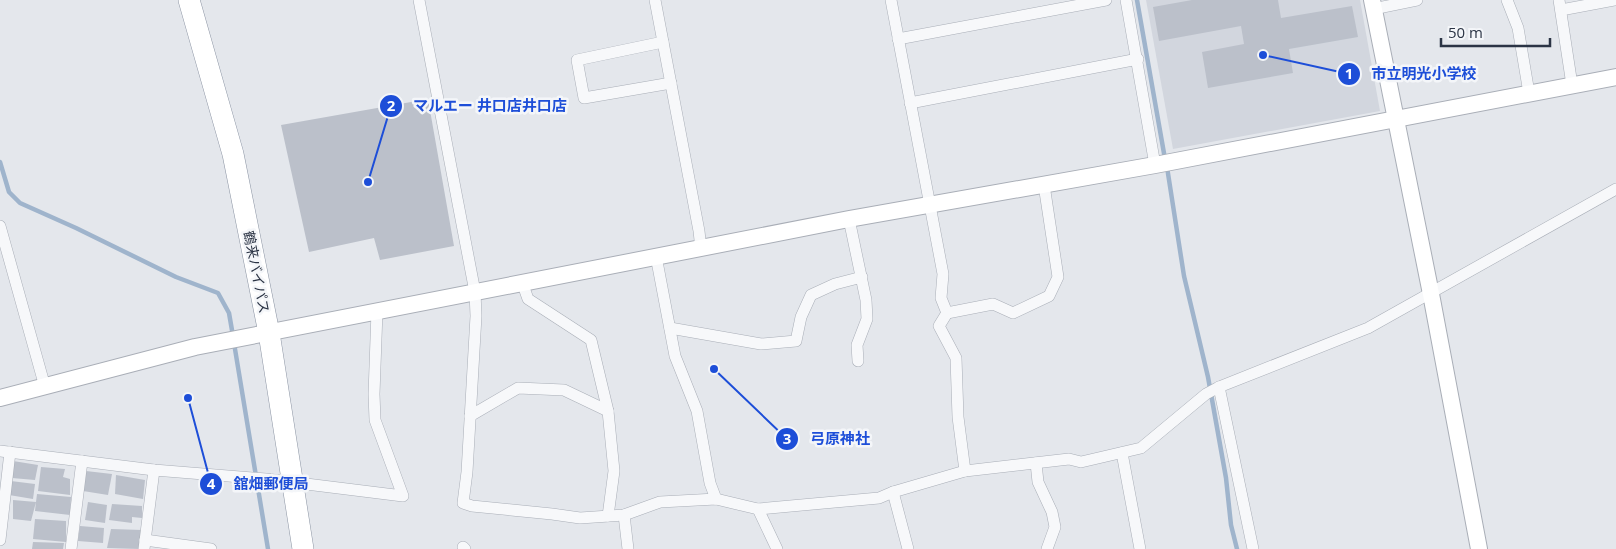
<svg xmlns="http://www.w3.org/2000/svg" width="1616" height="549" viewBox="0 0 1616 549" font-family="'Open Sans','Noto Sans JP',sans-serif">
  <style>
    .built { fill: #d2d6de }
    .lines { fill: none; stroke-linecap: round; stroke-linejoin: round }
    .stream { stroke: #9fb4cc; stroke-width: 4.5 }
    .building { fill: #bbc0ca }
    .street-casing { stroke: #a9aeb7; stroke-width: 12 }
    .secondary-casing { stroke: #a9aeb7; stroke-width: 18 }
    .highway-casing { stroke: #8b94a3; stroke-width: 22 }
    .street { stroke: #f7f8fa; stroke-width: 11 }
    .secondary { stroke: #fff; stroke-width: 16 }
    .highway { stroke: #fff; stroke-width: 21 }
    .labels { text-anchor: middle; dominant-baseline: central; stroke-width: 5; stroke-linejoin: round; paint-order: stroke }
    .street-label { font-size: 14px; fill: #2b3445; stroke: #f4f6f9 }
    .leader { fill: none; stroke: #1d4ed8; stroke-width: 2 }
    .callout-dot { fill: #1d4ed8; stroke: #f4f6f9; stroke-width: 2 }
    .mark-label { font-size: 15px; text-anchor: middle; font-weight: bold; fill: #fff }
    .callout-label { font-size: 15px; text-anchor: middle; font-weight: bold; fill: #1d4ed8; stroke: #f4f6f9; stroke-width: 5; stroke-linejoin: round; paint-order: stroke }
  </style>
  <rect width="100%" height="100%" fill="#e4e7ec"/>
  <polygon class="built" points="1146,0 1360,0 1380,111 1173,149"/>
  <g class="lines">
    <g class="stream">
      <polyline points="1137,0 1165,159"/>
      <polyline points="0,162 9,192 20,203 76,228 176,277 218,293 229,313 233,336"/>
      <polyline points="1167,167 1184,276 1208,377 1226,478 1231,525 1237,549"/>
      <polyline points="234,343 268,549"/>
    </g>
  </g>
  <g class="building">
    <polygon points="1192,0 1278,0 1281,18 1352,6 1358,37 1289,49 1293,73 1208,88 1202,52 1244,44 1241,26 1159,41 1153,7"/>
    <polygon points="428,99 454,246 380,260 374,238 309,252 281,125"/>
    <polygon points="13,461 38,465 35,480 12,478"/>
    <polygon points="41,467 65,469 63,477 70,479 70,495 38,491"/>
    <polygon points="86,471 112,474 108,495 83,491"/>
    <polygon points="116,475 145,480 143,499 115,494"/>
    <polygon points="11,481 35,484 33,499 9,495"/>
    <polygon points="37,494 71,497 70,515 35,511 36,502 31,521 13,519 13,500 36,502"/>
    <polygon points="88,502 107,505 105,523 85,520"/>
    <polygon points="112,504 142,506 142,518 132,517 132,523 109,520"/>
    <polygon points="35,519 66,521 66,542 33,539"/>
    <polygon points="80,526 104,528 103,543 78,541"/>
    <polygon points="111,529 142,530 140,549 107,548"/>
    <polygon points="33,542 64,543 63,549 32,549"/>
  </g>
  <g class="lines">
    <defs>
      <g id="street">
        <polyline points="419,0 475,292 476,316 467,472 463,503 472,506 552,514 580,518 624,515 660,502 716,499 758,509 879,498 893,492 965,471 1069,459 1081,462 1141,448 1206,394 1219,387 1368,328 1616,189"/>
        <polyline points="655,0 699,231 701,249"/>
        <polyline points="891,0 943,274 941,298 947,313 993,304 1013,313 1049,296 1058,277 1044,185"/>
        <polyline points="1126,0 1155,165"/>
        <polyline points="1507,0 1518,28 1529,93"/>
        <polyline points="1559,0 1572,85"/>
        <polyline points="1373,9 1417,0"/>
        <polyline points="1561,10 1614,0"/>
        <polyline points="898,39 1106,0"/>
        <polyline points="663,42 577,60 584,98 671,83"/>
        <polyline points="910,103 1138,59"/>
        <polyline points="849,219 866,300 867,319 857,345 858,361"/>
        <polyline points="0,226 45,387"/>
        <polyline points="656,256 675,356 697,411 710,483 716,499"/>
        <polyline points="522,282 528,299 591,340 608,411 614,471 608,516"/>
        <polyline points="947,313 939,326 956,358 958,417 965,471"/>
        <polyline points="670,328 761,344 796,341 801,317 811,295 835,284 862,277"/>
        <polyline points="1219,387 1253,549"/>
        <polyline points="470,416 518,388 564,390 608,411"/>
        <polyline points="0,451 154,470 266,479 403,496 375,420 374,394 377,311"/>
        <polyline points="1122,453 1140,549"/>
        <polyline points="1036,463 1038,482 1052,512 1055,527 1047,549"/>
        <polyline points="893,492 908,549"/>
        <polyline points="758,509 777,549"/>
        <polyline points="624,515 628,549"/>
        <polyline points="0,540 10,452"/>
        <polyline points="145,540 211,549"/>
        <polyline points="463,547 465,549"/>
        <polyline points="71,549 82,461"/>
        <polyline points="144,549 154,470"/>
      </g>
      <g id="secondary">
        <polyline points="1372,0 1431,294 1479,549"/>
        <polyline points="0,398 195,347 849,219 1155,165 1616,77"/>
      </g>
      <polyline id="highway" points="189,0 233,154 269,333 303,549"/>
    </defs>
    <use href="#street" class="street-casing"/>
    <use href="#secondary" class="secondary-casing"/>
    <use href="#highway" class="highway-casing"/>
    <use href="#street" class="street"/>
    <use href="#secondary" class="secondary"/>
    <use href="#highway" class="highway"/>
  </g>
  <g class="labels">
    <g class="street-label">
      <text transform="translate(257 272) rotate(79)">鶴来バイパス</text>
    </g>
  </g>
  <path class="leader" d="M1263 55L1349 74M368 182L391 106M714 369L787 439M188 398L211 484"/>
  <g class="callout-dot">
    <circle cx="1263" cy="55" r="5"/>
    <circle cx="368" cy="182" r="5"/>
    <circle cx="714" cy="369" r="5"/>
    <circle cx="188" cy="398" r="5"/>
    <circle cx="1349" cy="74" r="12"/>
    <circle cx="391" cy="106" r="12"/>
    <circle cx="787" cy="439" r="12"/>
    <circle cx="211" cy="484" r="12"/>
  </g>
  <g class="mark-label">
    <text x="1349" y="79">1</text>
    <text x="391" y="111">2</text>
    <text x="787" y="444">3</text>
    <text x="211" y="489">4</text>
  </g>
  <g class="callout-label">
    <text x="1424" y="79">市立明光小学校</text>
    <text x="490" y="111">マルエー 井口店井口店</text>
    <text x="840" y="444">弓原神社</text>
    <text x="271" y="489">舘畑郵便局</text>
  </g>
  <path d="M1441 38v8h109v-8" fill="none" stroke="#2b3445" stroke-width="2.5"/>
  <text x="1448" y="38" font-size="15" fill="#2b3445" stroke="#f4f6f9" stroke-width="4" paint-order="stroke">50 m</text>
</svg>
